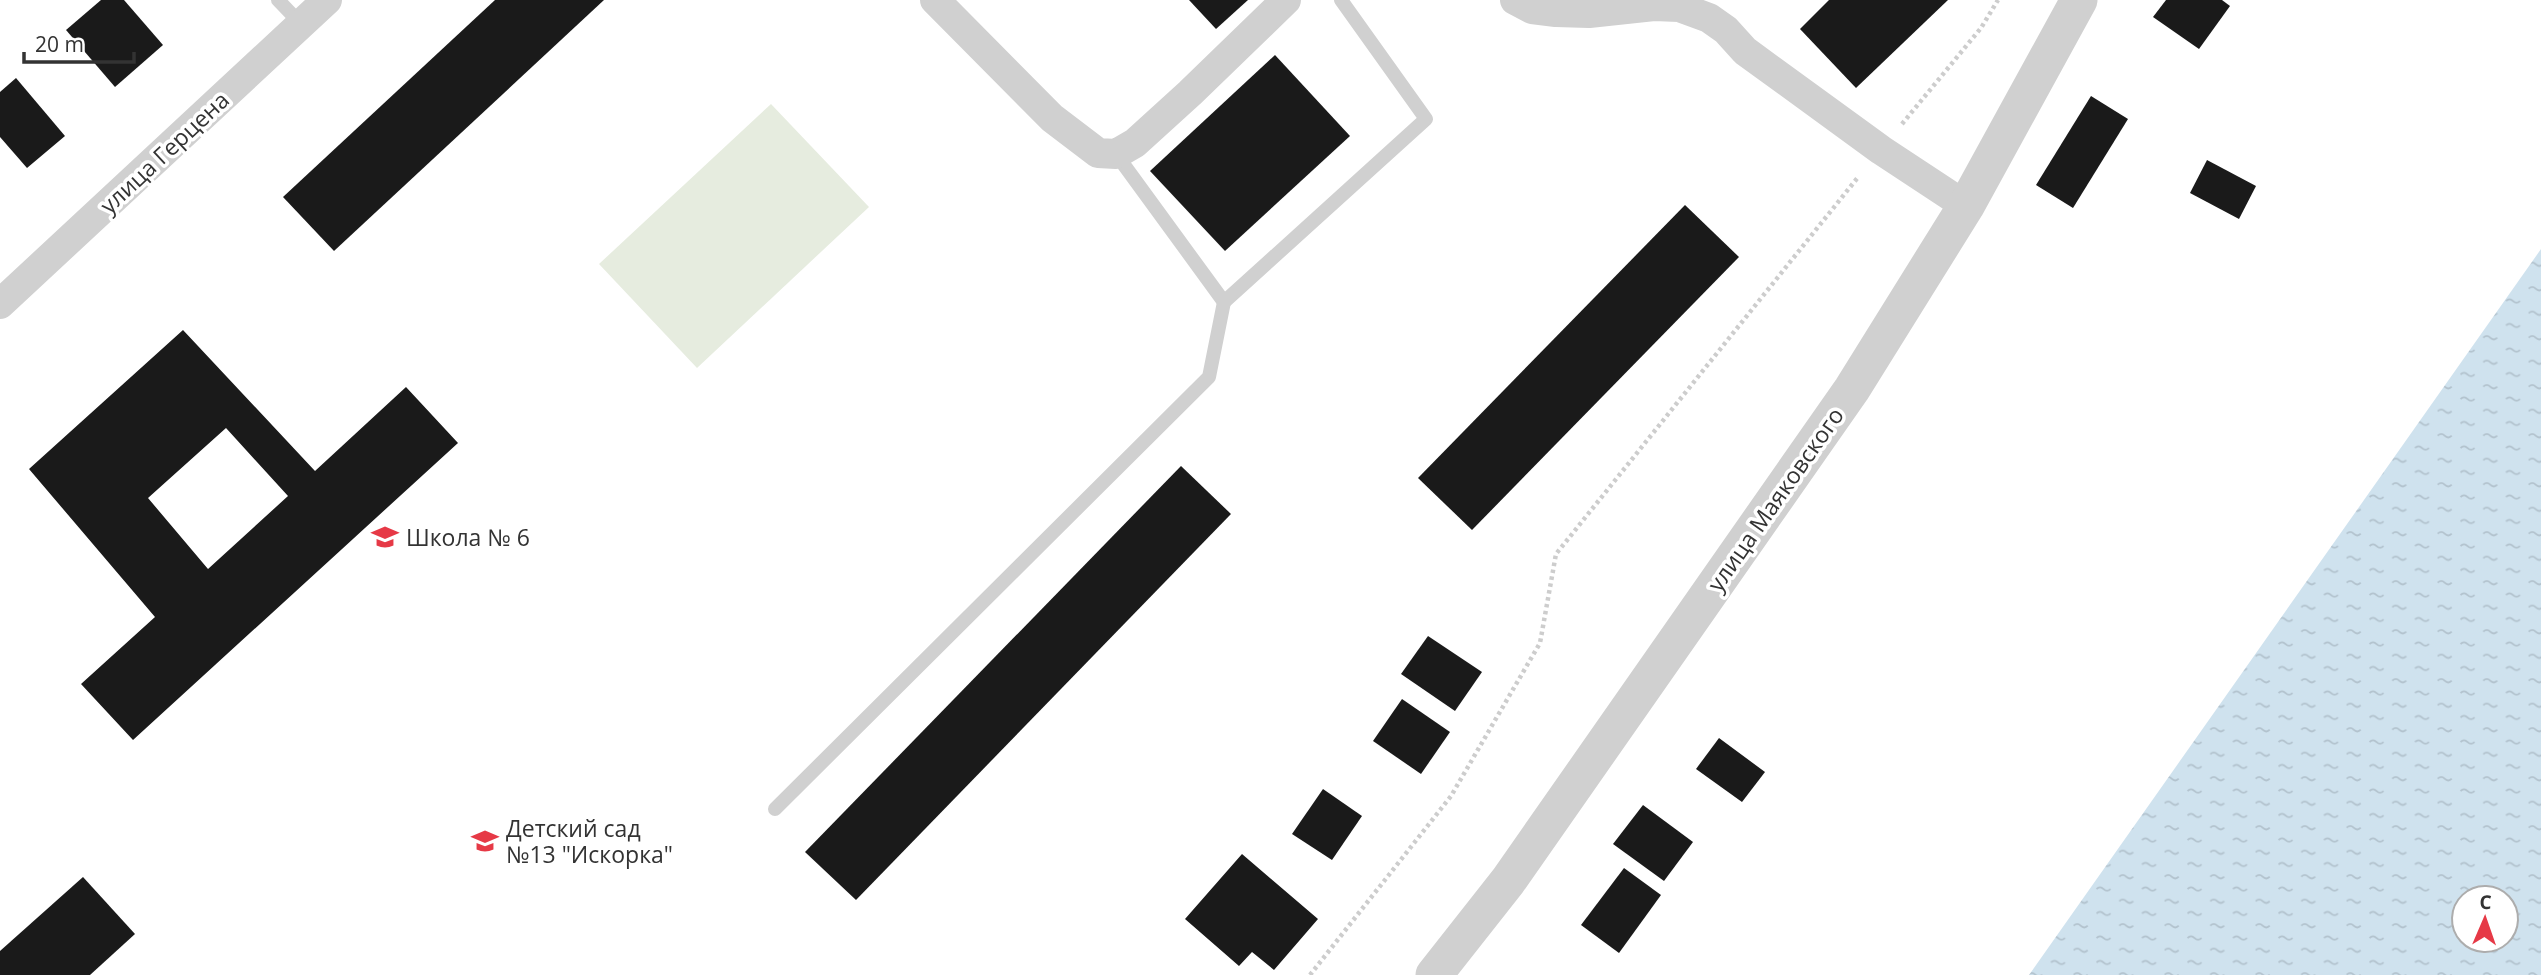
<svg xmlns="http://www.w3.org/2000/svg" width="2541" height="975" viewBox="0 0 2541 975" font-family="'Open Sans',sans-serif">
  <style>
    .pitch { fill: #e6ecdf }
    .water { fill: url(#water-ripples); fill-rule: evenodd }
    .building { fill: #1a1a1a; fill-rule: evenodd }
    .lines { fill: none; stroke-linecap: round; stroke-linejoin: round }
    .path { stroke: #cdcdcd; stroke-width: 4.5; stroke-dasharray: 3.5 3.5; stroke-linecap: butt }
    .service { stroke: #d0d0d0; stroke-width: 14 }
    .minor { stroke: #d0d0d0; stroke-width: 30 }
    .tertiary { stroke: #d0d0d0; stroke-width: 37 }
    .labels { text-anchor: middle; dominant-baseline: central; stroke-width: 7; stroke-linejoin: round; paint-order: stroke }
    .street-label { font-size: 23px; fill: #333; stroke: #fff }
    .poi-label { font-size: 23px; fill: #333; stroke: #fff; text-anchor: start }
  </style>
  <defs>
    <pattern id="water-ripples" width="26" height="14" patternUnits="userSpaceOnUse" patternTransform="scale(1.75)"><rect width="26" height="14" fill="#cfe2ee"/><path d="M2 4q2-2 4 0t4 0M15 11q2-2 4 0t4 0" fill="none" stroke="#b2c2cd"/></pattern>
  </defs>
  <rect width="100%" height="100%" fill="#fff"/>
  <polygon class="pitch" points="771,104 869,207 697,368 599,264"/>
  <path class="water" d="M2541 249V975H2029ZM2464 898H2506V940H2464Z"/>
  <g class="building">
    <polygon points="101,0 124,0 163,45 115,87 66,30"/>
    <polygon points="495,0 604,0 334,251 283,197"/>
    <polygon points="1189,0 1248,0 1216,29"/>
    <polygon points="1829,0 1948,0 1856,88 1800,29"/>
    <polygon points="2166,0 2222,0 2230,6 2199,49 2153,17"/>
    <polygon points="1275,55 1350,136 1225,251 1150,171"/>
    <polygon points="16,78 65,136 27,168 0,137 0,92"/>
    <polygon points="2091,96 2128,119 2073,208 2036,185"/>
    <polygon points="2207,160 2256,186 2239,219 2190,193"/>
    <polygon points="1685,205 1739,257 1472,530 1418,478"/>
    <path d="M183 330 315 471 406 387 458 443 133 740 81 684 155 617 29 469ZM226 428 288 496 208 569 148 498Z"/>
    <polygon points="1181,466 1231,514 856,900 805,852"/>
    <polygon points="1428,636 1482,672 1455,711 1401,674"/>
    <polygon points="1402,699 1450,732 1421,774 1373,741"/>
    <polygon points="1719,738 1765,772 1742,802 1696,769"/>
    <polygon points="1323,789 1362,816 1332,860 1292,834"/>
    <polygon points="1643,805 1693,842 1664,881 1613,844"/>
    <polygon points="1242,854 1318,919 1274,970 1252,952 1239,966 1185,919"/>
    <polygon points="1624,868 1661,895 1619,953 1581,925"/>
    <polygon points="83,877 135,934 90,975 0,975 0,951"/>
  </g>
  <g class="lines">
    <g class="path">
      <polyline points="1902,124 1981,28 1998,0"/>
      <polyline points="1310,975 1451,796 1540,643 1556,554 1859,176"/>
    </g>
    <g class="service">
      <polyline points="278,0 302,25"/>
      <polyline points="1116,154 1224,302 1426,119 1341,0"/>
      <polyline points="775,809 1209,377 1224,302"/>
    </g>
    <g class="minor">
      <polyline points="935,0 1052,118 1098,153 1116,154 1135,143 1190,93 1286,0"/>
      <polyline points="1515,0 1532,9 1556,12 1589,13 1654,6 1679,7 1709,18 1726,30 1745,51 1881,150 1966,206"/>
      <polyline points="0,304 327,0"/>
    </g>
    <polyline class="tertiary" points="1434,975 1508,881 1852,389 1966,206 2079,0"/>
  </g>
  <defs>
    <symbol id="school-bare" viewBox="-9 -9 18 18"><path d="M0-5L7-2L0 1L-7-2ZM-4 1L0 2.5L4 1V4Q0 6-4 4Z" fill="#e63946" stroke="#fff" stroke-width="2.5" paint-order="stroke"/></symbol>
  </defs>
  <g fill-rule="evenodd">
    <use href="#school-bare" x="366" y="518" width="38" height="38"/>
    <use href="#school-bare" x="466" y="822" width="38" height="38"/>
  </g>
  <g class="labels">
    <g class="street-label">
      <text transform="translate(164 152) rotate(-43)">улица Герцена</text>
      <text transform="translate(1775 499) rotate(-55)">улица Маяковского</text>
    </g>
    <g class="poi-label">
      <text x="406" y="537">Школа № 6</text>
      <text x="506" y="828">Детский сад<tspan x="506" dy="26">№13 "Искорка"</tspan></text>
    </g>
  </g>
  <g transform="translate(2485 919) rotate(2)"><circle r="33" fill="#ffffff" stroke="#adadad" stroke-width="2"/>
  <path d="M0-5L12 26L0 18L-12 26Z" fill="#e63946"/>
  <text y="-10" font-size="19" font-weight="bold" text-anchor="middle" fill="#333333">С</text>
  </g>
  <path d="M24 52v10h110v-10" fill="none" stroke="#333333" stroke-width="3.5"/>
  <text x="35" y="52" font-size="21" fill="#333333" stroke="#ffffff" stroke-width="5" paint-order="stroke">20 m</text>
</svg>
